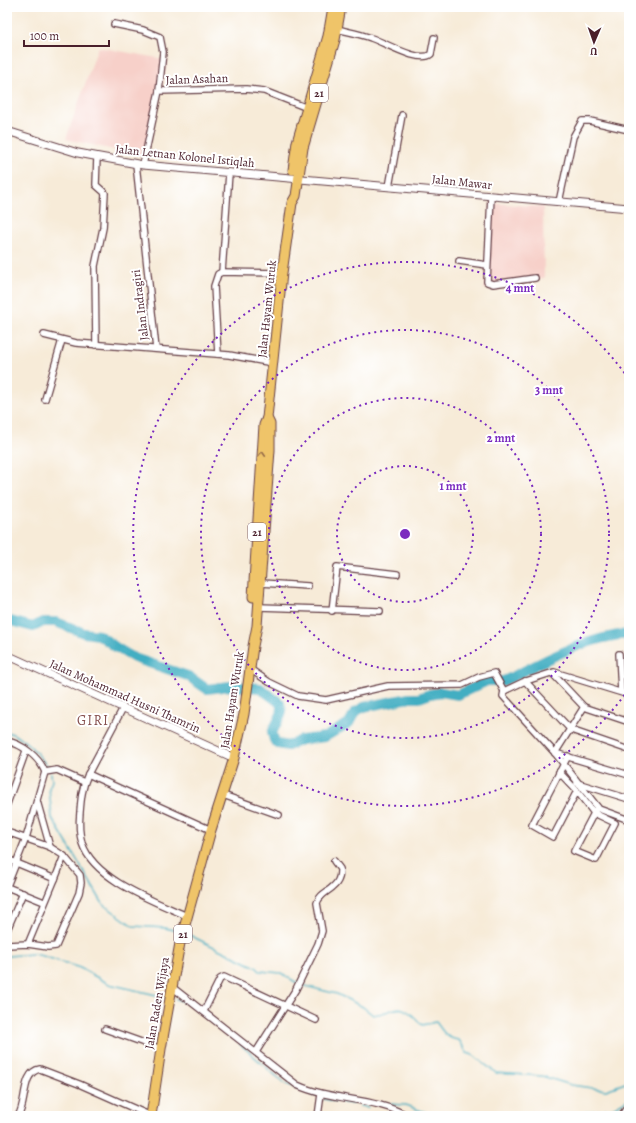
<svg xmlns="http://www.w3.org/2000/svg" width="636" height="1123" viewBox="0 0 636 1123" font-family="Alegreya,serif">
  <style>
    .built { fill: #f7d0c9 }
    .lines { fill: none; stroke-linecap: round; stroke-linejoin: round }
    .stream { stroke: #43aec2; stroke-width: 1.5 }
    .river { stroke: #43aec2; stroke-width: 10 }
    .minor-casing { stroke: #643e45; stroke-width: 8 }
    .tertiary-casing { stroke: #643e45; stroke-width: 9 }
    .trunk-casing { stroke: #643e45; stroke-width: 11 }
    .minor { stroke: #fff; stroke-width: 5.5 }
    .tertiary { stroke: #fff; stroke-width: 7 }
    .trunk { stroke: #efc469; stroke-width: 9 }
    .oneway { stroke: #946947 }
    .ring { fill: none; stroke: #7b2cbf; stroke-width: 2; stroke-dasharray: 2 4 }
    .labels { text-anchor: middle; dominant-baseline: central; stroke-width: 4; stroke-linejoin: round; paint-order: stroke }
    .shield { fill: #fff; stroke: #80626b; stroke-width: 1 }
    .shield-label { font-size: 11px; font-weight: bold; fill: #4a1f2b }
    .street-label { font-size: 12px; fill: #4a1f2b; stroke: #fff }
    .quarter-label { font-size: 14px; letter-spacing: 1px; fill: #864f4d; stroke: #fff }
    .centre { fill: #7b2cbf; stroke: #fff; stroke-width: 2 }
    .ring-label { font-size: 12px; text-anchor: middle; font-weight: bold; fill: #7b2cbf; stroke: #fff; stroke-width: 4; stroke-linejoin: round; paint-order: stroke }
  </style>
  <rect width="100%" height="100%" fill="#fff"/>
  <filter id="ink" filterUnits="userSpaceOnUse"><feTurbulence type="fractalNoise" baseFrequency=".025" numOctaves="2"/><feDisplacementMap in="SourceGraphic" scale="8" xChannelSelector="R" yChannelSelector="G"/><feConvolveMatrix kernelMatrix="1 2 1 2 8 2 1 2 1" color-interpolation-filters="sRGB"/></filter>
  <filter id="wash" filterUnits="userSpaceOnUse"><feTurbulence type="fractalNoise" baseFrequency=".012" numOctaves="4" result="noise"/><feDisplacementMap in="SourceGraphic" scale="16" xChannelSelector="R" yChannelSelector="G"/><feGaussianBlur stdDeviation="0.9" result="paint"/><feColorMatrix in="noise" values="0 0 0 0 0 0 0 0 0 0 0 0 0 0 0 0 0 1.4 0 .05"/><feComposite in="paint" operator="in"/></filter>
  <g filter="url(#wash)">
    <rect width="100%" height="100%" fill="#f7ebd8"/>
    <g class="built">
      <polygon points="98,47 168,60 145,157 66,139"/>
      <polygon points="490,203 543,207 544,278 484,289"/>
    </g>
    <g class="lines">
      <g class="stream">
        <path d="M7 732C26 737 38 755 50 769"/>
        <polyline points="51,773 52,781 49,788 52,818 103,904 133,926 165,928 178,931"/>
        <polyline points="187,934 256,967 260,971 281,973 297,983"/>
        <polyline points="7,956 33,954 43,956 80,968 109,984 165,997"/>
        <path d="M301 985 337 994 363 1007 373 1015C400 1011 398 998 422 1025L436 1022C443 1031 446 1039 459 1040L467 1053 473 1055 496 1073 542 1076 571 1085 606 1090 625 1083H629"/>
        <polyline points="176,999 187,1002"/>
        <polyline points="212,1021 218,1027"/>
        <polyline points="240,1044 284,1083 317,1096"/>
        <polyline points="324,1099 335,1101"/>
        <polyline points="341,1102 353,1104"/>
        <polyline points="387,1104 405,1105 436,1116"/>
        <polyline points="360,1106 368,1107"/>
        <polyline points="564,1116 613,1108 629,1099"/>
      </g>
      <path class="river" d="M7 620 33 627 43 622H56L84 633 99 635 117 648 134 658 188 676 207 689 230 686 260 688 280 703 282 712 272 733 274 740 278 744 288 746 301 740 325 737 349 723 355 712 364 707 409 698H419L430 694 441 692 458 695 487 681H503L510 678C548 659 586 637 629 634"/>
    </g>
  </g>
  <g filter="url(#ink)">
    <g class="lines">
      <defs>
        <g id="minor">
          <polyline points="114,24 143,30 160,37 163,52 159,91"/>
          <path d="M337 29C349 32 360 34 371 38 384 42 420 64 431 54L434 38"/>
          <polyline points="136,164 156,349"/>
          <polyline points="143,165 159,91 246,89 264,91 310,109"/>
          <polyline points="389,187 402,115"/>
          <polyline points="491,196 487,282 493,284 535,278"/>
          <polyline points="559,202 573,137 582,121 590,121 629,130"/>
          <polyline points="459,261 487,265"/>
          <polyline points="222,272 229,173"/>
          <polyline points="44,335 76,343 229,355 273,363"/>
          <polyline points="96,345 95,266 103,228 105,193 96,185 97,157"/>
          <polyline points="218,354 214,286 218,274 222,272 282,273"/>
          <polyline points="45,399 62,340"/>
          <polyline points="261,583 308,586"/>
          <polyline points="259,607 380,611"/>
          <polyline points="332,611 337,567 397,574"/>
          <polyline points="619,654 621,692"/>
          <polyline points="250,669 269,682 298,696 326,700 388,686 462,685 479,677 494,673 504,691 523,682 554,672 629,695"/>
          <polyline points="552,673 584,707"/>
          <polyline points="525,681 571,730 629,750"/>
          <polyline points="504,691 503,696 555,753 584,707 629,722"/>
          <polyline points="123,708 88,774 211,830"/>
          <path d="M7 741C22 744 39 757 45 772"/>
          <polyline points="555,753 599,809 629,820"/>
          <polyline points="555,753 629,775"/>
          <polyline points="568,756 532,825 553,837 577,791 594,813 597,807"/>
          <polyline points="559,772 577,791"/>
          <path d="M88 774C82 787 81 799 80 812 79 822 79 833 82 843 94 880 154 901 187 916"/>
          <polyline points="577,783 629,799"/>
          <polyline points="223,795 279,815"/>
          <polyline points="37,801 50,847"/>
          <polyline points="7,804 26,751"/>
          <polygon points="594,813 615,823 596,860 574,851"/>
          <polyline points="7,832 50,847 64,856 80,875 81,883 79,893 56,946 48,947 28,944 7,945"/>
          <polyline points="7,859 55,879 64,856"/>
          <polyline points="7,886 26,838 45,772 57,770 84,782"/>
          <polyline points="7,887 44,902"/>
          <polyline points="7,930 23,893"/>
          <polyline points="28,944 55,879"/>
          <path d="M172 987 297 1085C332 1101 374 1097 408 1116"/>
          <polyline points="204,1011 220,979 224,977 316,1020"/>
          <polyline points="105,1029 161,1049"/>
          <path d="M256 1052 296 989 318 944 322 931 317 903C321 889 341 891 340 869L334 861"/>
          <path d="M18 1116C27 1104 21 1072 40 1069L79 1084 151 1116"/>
          <polyline points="318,1116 321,1094"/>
          <polyline points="621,1116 629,1105"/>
        </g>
        <g id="tertiary">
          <polyline points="7,131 78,153 143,165 629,208"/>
          <polyline points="7,655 234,758"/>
        </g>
        <g id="trunk">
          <polyline points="293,170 297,142 328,36 333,7"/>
          <polyline points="253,597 264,425 267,418 282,273 292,203 296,196 303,148 335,40 341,7"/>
          <polyline points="151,1116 161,1049 180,943 211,830 234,758 244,714 253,646 257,626 270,450 270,424 267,418"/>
        </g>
      </defs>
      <use href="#minor" class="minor-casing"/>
      <use href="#tertiary" class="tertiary-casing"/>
      <use href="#trunk" class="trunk-casing"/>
      <use href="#minor" class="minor"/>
      <use href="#tertiary" class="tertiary"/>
      <use href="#trunk" class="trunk"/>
    </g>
    <defs><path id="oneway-chevron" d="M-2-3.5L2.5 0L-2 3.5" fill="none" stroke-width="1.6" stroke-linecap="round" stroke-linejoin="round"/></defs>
    <use class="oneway" href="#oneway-chevron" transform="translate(262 454) rotate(-87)"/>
  </g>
  <g class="ring">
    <circle cx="405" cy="534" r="68"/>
    <circle cx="405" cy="534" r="136"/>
    <circle cx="405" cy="534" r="204"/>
    <path d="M628 690A272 272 0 1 1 628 378"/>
  </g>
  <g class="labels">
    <g class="shield">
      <rect x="310" y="84" width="18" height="18" rx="3"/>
      <rect x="248" y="523" width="18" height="18" rx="3"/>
      <rect x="174" y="925" width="18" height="18" rx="3"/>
    </g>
    <g class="shield-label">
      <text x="319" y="93">21</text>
      <text x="257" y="532">21</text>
      <text x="183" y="934">21</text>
    </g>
    <g class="street-label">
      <text transform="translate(197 79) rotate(-2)">Jalan Asahan</text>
      <text transform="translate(185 156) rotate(6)">Jalan Letnan Kolonel Istiqlah</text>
      <text transform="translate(462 182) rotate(6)">Jalan Mawar</text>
      <text transform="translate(140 305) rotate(-97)">Jalan Indragiri</text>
      <text transform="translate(267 309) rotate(-84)">Jalan Hayam Wuruk</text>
      <text transform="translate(125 696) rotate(24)">Jalan Mohammad Husni Thamrin</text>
      <text transform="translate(232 700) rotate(-81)">Jalan Hayam Wuruk</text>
      <text transform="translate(157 1003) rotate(-80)">Jalan Raden Wijaya</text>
    </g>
    <g class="quarter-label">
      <text x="93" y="720">GIRI</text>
    </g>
  </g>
  <circle cx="405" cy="534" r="6" class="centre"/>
  <g class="ring-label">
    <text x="520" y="292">4 mnt</text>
    <text x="549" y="394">3 mnt</text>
    <text x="501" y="442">2 mnt</text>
    <text x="453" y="490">1 mnt</text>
  </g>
  <rect width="636" height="1123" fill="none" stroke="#fff" stroke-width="24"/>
  <g transform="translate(594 42) rotate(182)" stroke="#ffffff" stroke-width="3" paint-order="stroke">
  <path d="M0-3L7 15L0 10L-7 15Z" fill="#4a1f2b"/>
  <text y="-6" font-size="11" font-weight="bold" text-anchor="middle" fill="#4a1f2b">U</text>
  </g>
  <path d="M24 40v6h85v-6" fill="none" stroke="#4a1f2b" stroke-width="2"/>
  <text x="30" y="40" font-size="12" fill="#4a1f2b" stroke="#ffffff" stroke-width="3" paint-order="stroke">100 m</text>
</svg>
